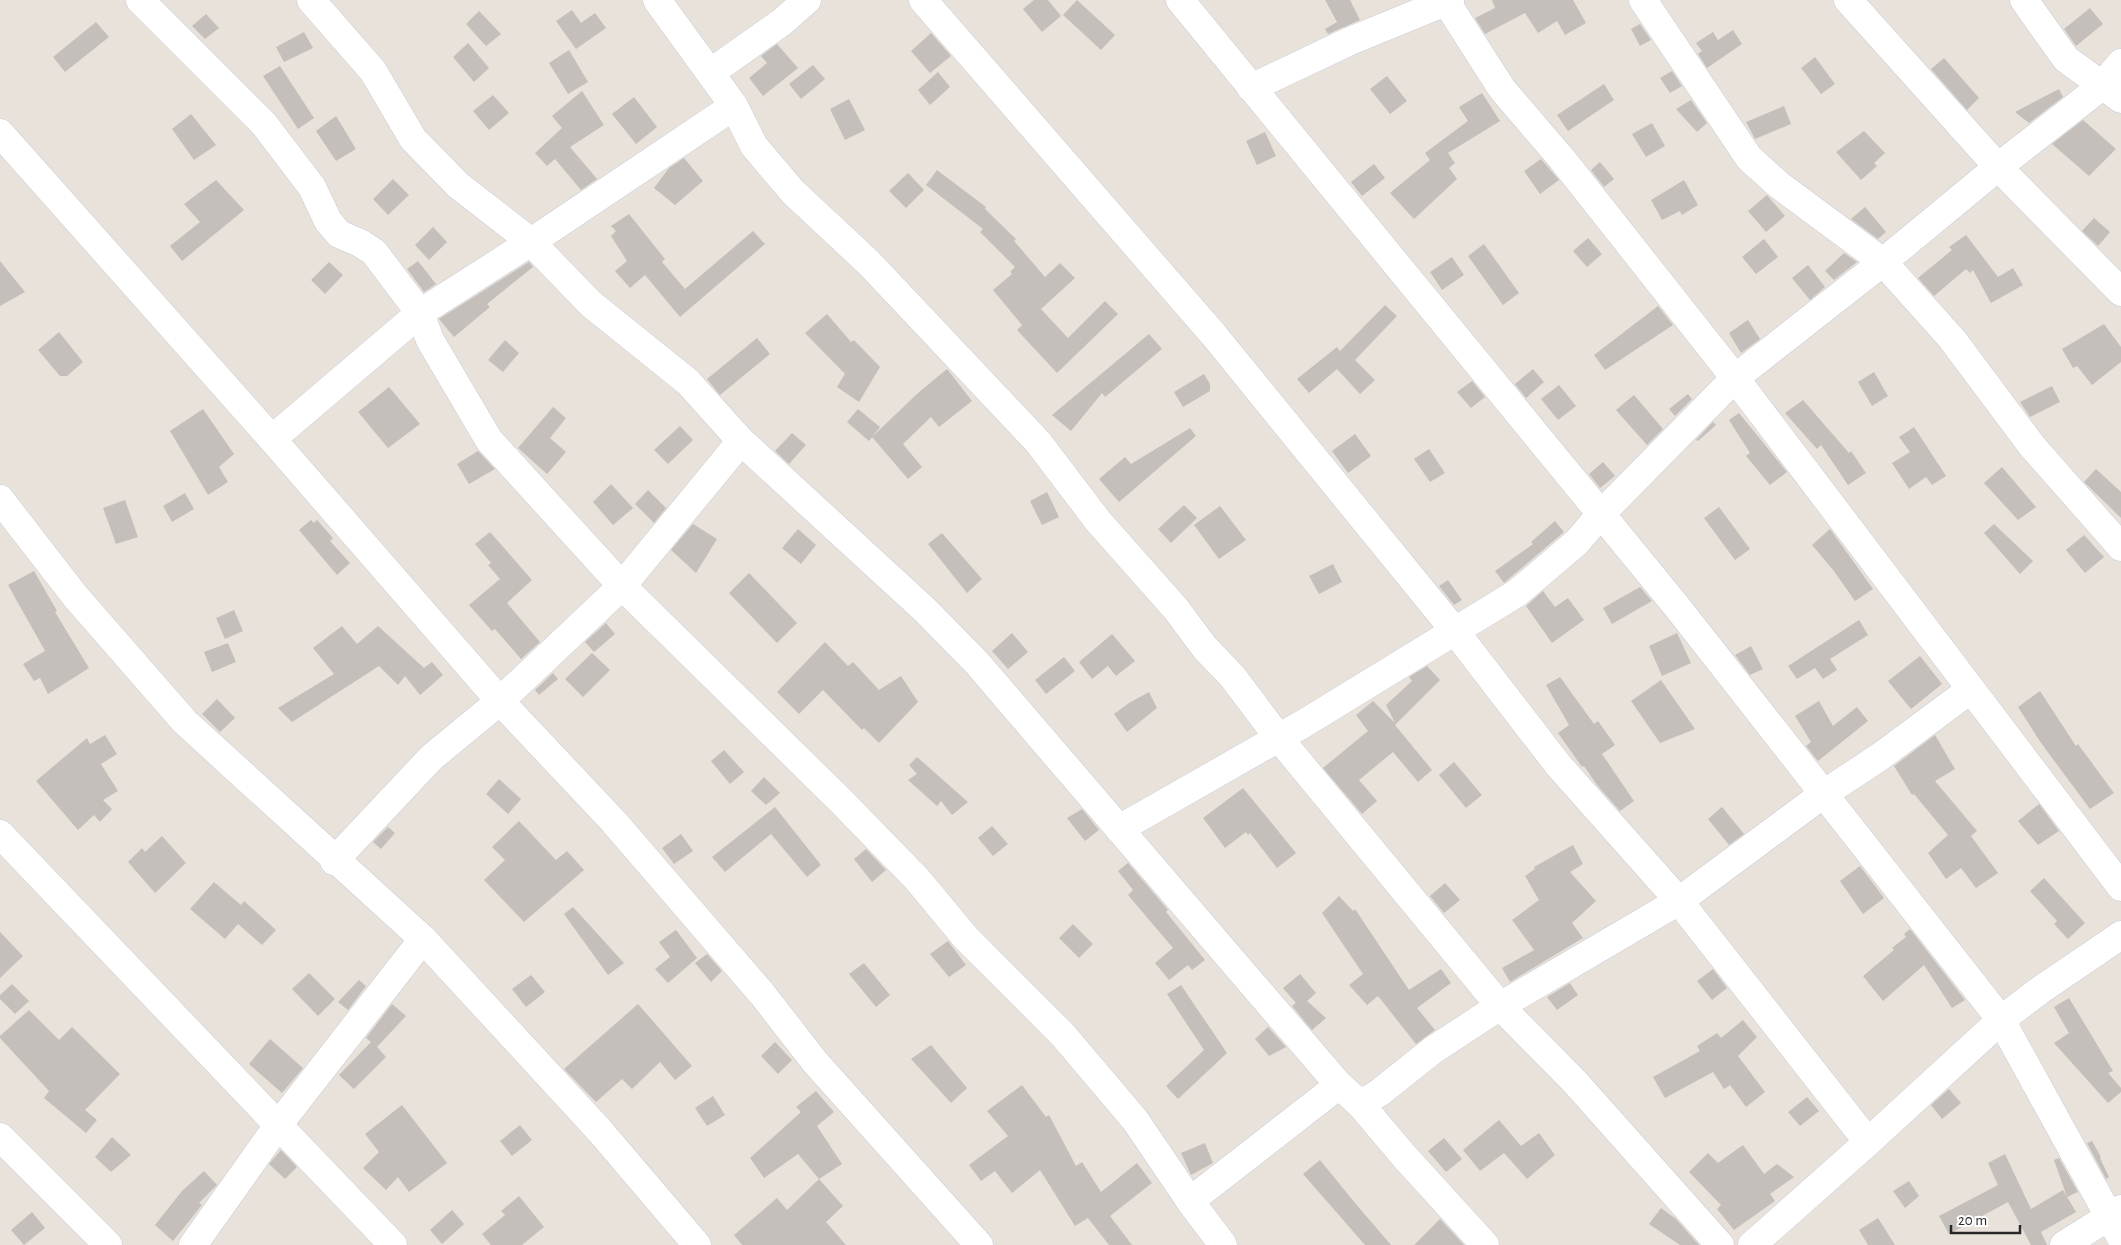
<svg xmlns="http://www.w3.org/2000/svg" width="2121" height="1245" viewBox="0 0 2121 1245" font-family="'Alegreya Sans',sans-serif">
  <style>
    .building { fill: #c4bfba }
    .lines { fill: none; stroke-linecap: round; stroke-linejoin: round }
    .minor-casing { stroke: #c9cdd8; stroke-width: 29 }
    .minor { stroke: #fff; stroke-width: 28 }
  </style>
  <rect width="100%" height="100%" fill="#e9e2db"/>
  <g class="building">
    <polygon points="1034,0 1048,0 1061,16 1042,32 1023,9"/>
    <polygon points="1077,0 1115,35 1101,50 1063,15"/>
    <polygon points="1325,0 1350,0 1360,20 1328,34 1325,29 1337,22"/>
    <polygon points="1492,0 1573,0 1586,23 1565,35 1557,21 1538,33 1525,13 1485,34 1475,18 1495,8"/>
    <polygon points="2090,8 2103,24 2076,46 2064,29"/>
    <polygon points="572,10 581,23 595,13 606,28 576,49 556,21"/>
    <polygon points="479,11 501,34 486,46 466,24"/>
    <polygon points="206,14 219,28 205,39 192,26"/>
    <polygon points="96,22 109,37 65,72 53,57"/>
    <polygon points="1640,24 1651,40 1640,46 1631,29"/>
    <polygon points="1733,30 1742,44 1707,68 1698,54 1702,51 1696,43 1713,32 1718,40"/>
    <polygon points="304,32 313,48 284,62 276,47"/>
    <polygon points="931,33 951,56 930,73 911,51"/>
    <polygon points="468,43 489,68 474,82 453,57"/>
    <polygon points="777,44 798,68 763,96 749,78 767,63 761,56"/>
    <polygon points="569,50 588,82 568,94 549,63"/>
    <polygon points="1815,57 1835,84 1821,94 1801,68"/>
    <polygon points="1944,58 1979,98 1967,110 1931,69"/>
    <polygon points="813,65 825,79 801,99 789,84"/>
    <polygon points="280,66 314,118 298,129 263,76"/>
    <polygon points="1672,71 1682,86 1670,93 1660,78"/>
    <polygon points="938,72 950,87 930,105 918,90"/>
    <polygon points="1387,76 1407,101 1390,114 1370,89"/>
    <polygon points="1604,84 1614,100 1568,131 1557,115"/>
    <polygon points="2059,89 2063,97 2029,123 2015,112"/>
    <polygon points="582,91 604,125 570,147 597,179 581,190 555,159 547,166 535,153 562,128 552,116"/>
    <polygon points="1482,93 1500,121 1448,153 1455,163 1449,168 1457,179 1414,219 1390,193 1430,160 1425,153 1468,121 1459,107"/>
    <polygon points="493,95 509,113 489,130 473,111"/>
    <polygon points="634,97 657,127 636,144 612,114"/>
    <polygon points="849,99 865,130 845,140 830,109"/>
    <polygon points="1691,100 1707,123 1697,132 1676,109"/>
    <polygon points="1784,106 1791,124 1755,139 1746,122"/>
    <polygon points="191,114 216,145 194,160 172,129"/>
    <polygon points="336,116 356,149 336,161 316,131"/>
    <polygon points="2083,120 2116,149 2089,176 2052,144"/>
    <polygon points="1652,123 1665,146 1646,157 1632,134"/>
    <polygon points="1864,131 1885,153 1874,163 1877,166 1861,180 1836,152"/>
    <polygon points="1265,132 1276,156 1257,165 1246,141"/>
    <polygon points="684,158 703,181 675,205 654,188 669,168"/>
    <polygon points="1541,159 1559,180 1540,194 1524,171"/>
    <polygon points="1600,162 1614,179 1604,187 1591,170"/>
    <polygon points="1374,164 1385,178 1362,196 1351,182"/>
    <polygon points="937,170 986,207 985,209 1016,239 1014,241 1045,277 1060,263 1075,278 1041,309 1068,338 1105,301 1118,314 1057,373 1017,330 1022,325 993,290 1012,274 1010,272 1015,267 980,232 983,229 926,185"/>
    <polygon points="908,173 924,190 906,208 889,191"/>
    <polygon points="393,179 409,195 388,215 373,199"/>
    <polygon points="216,180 244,210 182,261 170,246 200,222 184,204"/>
    <polygon points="1684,180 1698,205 1682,215 1680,211 1662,220 1651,200"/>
    <polygon points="1767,195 1785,216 1766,232 1748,211"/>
    <polygon points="1865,207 1886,232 1878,239 1851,219"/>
    <polygon points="629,214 665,259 662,262 685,289 753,231 765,244 680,317 645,275 630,288 615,271 627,261 611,236 616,231 611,226"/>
    <polygon points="2094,218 2110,232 2098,246 2082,231"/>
    <polygon points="433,227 447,242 429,260 415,245"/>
    <polygon points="1966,235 1998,277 2013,268 2023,285 1991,303 1973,270 1970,273 1966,269 1934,296 1918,278 1952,250 1949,247"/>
    <polygon points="1588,238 1602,254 1587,267 1573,251"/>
    <polygon points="1764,239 1778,257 1756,274 1742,257"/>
    <polygon points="1484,244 1519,293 1503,305 1468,256"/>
    <polygon points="1844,253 1857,262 1834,280 1825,271"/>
    <polygon points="1452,257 1464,275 1442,290 1430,272"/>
    <polygon points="0,261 25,292 0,306"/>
    <polygon points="418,261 436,284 424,292 407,269"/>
    <polygon points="329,262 343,275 325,294 311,280"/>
    <polygon points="529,262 533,267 487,304 490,307 454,337 439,319"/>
    <polygon points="1808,265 1825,287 1810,300 1792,278"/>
    <polygon points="1385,305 1397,316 1355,360 1375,380 1360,394 1337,369 1309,393 1297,379 1337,347 1340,351"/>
    <polygon points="1658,306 1673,325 1605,370 1594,355"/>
    <polygon points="827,314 851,342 854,340 880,367 859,402 837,387 845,374 805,333"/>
    <polygon points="1748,320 1760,339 1741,353 1729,333"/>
    <polygon points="2104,324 2121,347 2121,362 2092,385 2077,366 2073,368 2062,349"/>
    <polygon points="59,332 83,362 67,376 60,376 38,350"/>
    <polygon points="1149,334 1162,349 1105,397 1102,393 1071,431 1052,415"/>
    <polygon points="757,338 770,354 720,395 707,379"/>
    <polygon points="505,340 519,353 503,372 488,360"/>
    <polygon points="947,369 972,401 939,427 931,417 903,444 922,467 908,479 872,437 869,441 847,422 858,409 880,427 872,437 918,393"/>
    <polygon points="1533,369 1544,382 1526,398 1515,384"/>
    <polygon points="1874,372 1888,396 1872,406 1858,382"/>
    <polygon points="1204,374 1210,384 1210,391 1183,407 1174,392"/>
    <polygon points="1472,381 1485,397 1471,408 1457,392"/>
    <polygon points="1559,385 1576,406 1558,420 1541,399"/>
    <polygon points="2052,386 2060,402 2030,417 2020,402"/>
    <polygon points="389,387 420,424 388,448 358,412"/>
    <polygon points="1688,394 1692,399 1675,416 1669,409"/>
    <polygon points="1634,395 1663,429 1647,445 1616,410"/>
    <polygon points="1803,400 1849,453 1851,451 1866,473 1848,485 1821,445 1817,449 1785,413"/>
    <polygon points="553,407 566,418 550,438 566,452 547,474 518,448"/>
    <polygon points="203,409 234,454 219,467 228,482 208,495 170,431"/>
    <polygon points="1739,413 1787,472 1770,485 1746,456 1750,453 1729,420"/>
    <polygon points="1713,422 1716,425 1698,441 1696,440"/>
    <polygon points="680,426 693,440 668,464 654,450"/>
    <polygon points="1914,427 1946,476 1932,485 1926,477 1909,489 1892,463 1910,452 1899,437"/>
    <polygon points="1190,428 1196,436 1119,502 1099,479 1125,457 1131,464"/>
    <polygon points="792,433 806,445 789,464 775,451"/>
    <polygon points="1355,434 1371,456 1348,473 1332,451"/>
    <polygon points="1429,449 1445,473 1430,482 1414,459"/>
    <polygon points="478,451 495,469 469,484 457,464"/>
    <polygon points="1603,462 1615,476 1600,488 1589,474"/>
    <polygon points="2002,467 2036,507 2018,520 1984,483"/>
    <polygon points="2096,469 2121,492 2121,518 2084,482"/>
    <polygon points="611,484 633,508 613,525 593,502"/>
    <polygon points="648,490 666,508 654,523 635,504"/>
    <polygon points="1047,492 1059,517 1042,525 1030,501"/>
    <polygon points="185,493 194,509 172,522 163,506"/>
    <polygon points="125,500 138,537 116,544 103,508"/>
    <polygon points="1184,505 1197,518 1171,543 1158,529"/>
    <polygon points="1220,506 1246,540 1219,559 1194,525"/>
    <polygon points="1719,507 1750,549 1735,560 1704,518"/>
    <polygon points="311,520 314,523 317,520 333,538 330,541 350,563 337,575 299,530"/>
    <polygon points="1555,521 1564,532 1504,583 1495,571 1533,544 1531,542"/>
    <polygon points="693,524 717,539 696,573 671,550"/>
    <polygon points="1994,524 2033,561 2020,574 1984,533"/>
    <polygon points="798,529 816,545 801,564 782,548"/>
    <polygon points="1830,529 1873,589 1855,601 1834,571 1812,545"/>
    <polygon points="490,532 532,580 507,603 540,642 521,659 495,629 492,631 469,605 500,579 488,565 491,563 475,544"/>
    <polygon points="942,533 982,579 967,593 928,544"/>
    <polygon points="2084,535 2104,557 2085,573 2066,550"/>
    <polygon points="1333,564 1342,582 1319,594 1309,576"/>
    <polygon points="34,571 57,611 55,612 89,668 48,694 40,678 34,681 23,664 45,651 8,585"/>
    <polygon points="749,573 797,623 777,643 729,593"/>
    <polygon points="1448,580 1462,600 1454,605 1439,586"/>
    <polygon points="1640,587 1652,601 1612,624 1603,608"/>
    <polygon points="1543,591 1555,607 1568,598 1584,620 1552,643 1526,606"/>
    <polygon points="234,610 243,631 225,639 216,618"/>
    <polygon points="1859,620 1868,635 1830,659 1837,670 1823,679 1815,668 1797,679 1788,666"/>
    <polygon points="606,623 615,634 594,652 585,642"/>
    <polygon points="342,626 357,644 378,626 424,668 432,662 443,675 420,695 405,676 398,685 379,666 292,722 278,708 334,674 313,648"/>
    <polygon points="1012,633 1028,652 1008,669 992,651"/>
    <polygon points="1677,633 1691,663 1662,676 1649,646"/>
    <polygon points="1112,634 1135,661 1116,676 1108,666 1092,679 1079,662"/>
    <polygon points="825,642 848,666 853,662 879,690 901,676 918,702 879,743 864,728 862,730 823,690 799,714 777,692"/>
    <polygon points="228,643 236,662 212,672 204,652"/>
    <polygon points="1751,646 1763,669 1750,675 1735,655"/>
    <polygon points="592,653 610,670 583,697 565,679"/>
    <polygon points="1920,656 1942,684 1911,709 1888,681"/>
    <polygon points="1064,657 1075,671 1046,694 1035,680"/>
    <polygon points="1427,666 1440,680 1395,725 1432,770 1418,782 1393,752 1359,780 1377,801 1362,814 1323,768 1368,731 1356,715 1373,701 1395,723 1386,705 1412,681 1409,677"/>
    <polygon points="553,673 558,679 539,695 535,690"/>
    <polygon points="1560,677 1594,724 1598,721 1615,745 1602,754 1634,801 1620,811 1597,785 1584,766 1582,767 1558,733 1569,725 1546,685"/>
    <polygon points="1661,680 1695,729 1660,743 1631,701"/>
    <polygon points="2040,691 2076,746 2078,744 2114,793 2090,809 2041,743 2018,707"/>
    <polygon points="1149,692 1157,708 1127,732 1114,714 1129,703"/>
    <polygon points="217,699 235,718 220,732 202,714"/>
    <polygon points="1819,701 1833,726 1857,707 1868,721 1818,761 1806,746 1811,742 1795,716"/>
    <polygon points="105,735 117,754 101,764 118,791 103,800 112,809 100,822 94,815 78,830 36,781 87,738 90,744"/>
    <polygon points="1935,735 1955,769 1935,781 1977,831 1971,836 1998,873 1976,888 1961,868 1946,879 1928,853 1948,835 1914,794 1912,795 1894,766"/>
    <polygon points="724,750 744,772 730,784 711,761"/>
    <polygon points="917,757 968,802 952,815 941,801 937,806 908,780 917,774 909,765"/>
    <polygon points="1454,762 1482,795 1466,808 1439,775"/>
    <polygon points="764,777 780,793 766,805 751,791"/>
    <polygon points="499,779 521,799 508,814 486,794"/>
    <polygon points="1243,788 1296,853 1277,868 1250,833 1248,835 1246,832 1225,848 1203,818"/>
    <polygon points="2039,804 2059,831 2038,845 2018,821"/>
    <polygon points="775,807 821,865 807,877 771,834 725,872 712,857"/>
    <polygon points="1722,807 1744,834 1729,845 1708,819"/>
    <polygon points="1082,809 1099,830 1085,841 1067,818"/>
    <polygon points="519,821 556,860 567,851 584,870 524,922 484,880 505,860 492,847"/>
    <polygon points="992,826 1008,844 993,856 978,838"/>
    <polygon points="388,827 395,833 381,849 373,842"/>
    <polygon points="681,834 693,851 674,864 662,848"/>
    <polygon points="162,836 186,863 155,893 128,862 142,848 145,852"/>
    <polygon points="1573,845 1583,864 1570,872 1596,901 1572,923 1583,938 1510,982 1502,968 1534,950 1512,920 1539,900 1525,876 1535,869 1534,867"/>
    <polygon points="866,849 886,870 872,882 854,859"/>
    <polygon points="1128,863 1168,910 1166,912 1205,960 1192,970 1188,965 1169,980 1155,963 1173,948 1128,895 1133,890 1118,871"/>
    <polygon points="1860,866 1884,898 1863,914 1840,881"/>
    <polygon points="2044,878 2085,923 2068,939 2054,924 2057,921 2030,891"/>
    <polygon points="214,882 241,905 244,901 276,930 262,945 238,924 225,939 190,909"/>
    <polygon points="1445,883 1460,900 1444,913 1430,896"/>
    <polygon points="1339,896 1353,911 1355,909 1409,990 1441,969 1451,983 1417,1008 1435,1030 1416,1044 1378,996 1367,1005 1349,985 1363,974 1322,913"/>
    <polygon points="573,907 624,963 608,975 564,914"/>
    <polygon points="1073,924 1093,944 1079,958 1059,938"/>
    <polygon points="1910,929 1965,1000 1952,1008 1924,965 1883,1001 1863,976 1894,950 1892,948 1906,937 1904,934"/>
    <polygon points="676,930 697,958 668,983 655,969 670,957 659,942"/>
    <polygon points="0,932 23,956 0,978"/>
    <polygon points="948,941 966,965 949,977 930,954"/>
    <polygon points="707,954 722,971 711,982 695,963"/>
    <polygon points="864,963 890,995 876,1007 849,974"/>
    <polygon points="1713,969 1727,988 1712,1000 1697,981"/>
    <polygon points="309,973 335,999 318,1016 292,989"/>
    <polygon points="1300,974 1316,993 1307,1001 1326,1018 1312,1030 1292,1006 1296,1003 1283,988"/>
    <polygon points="531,975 545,992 526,1007 512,989"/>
    <polygon points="359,980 366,986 348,1010 338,1002"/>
    <polygon points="1570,983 1578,995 1557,1010 1547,997"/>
    <polygon points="12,984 29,1001 15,1014 0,999 0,995"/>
    <polygon points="1181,985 1227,1053 1178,1099 1166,1086 1204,1050 1167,994"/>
    <polygon points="2069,998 2113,1071 2108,1073 2121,1088 2121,1092 2108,1103 2054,1043 2069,1033 2054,1007"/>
    <polygon points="392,1004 406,1016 377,1047 386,1057 354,1089 339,1075 371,1042 366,1038"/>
    <polygon points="638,1004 692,1066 675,1080 660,1062 632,1089 622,1079 596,1102 564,1069"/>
    <polygon points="29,1010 59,1040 72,1027 120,1074 85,1110 97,1120 86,1133 44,1098 49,1091 0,1038 0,1036"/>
    <polygon points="1743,1020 1757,1037 1738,1056 1765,1092 1746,1107 1730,1085 1724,1089 1713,1072 1665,1098 1653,1077 1700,1051 1697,1046 1717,1033 1721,1038"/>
    <polygon points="1268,1027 1286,1047 1269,1056 1255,1039"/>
    <polygon points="270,1039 303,1068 282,1093 249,1064"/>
    <polygon points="775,1042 792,1060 778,1074 761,1056"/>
    <polygon points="931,1045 967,1088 951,1103 911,1059"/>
    <polygon points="1022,1085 1046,1117 1049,1115 1076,1166 1082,1162 1101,1192 1137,1163 1152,1183 1110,1216 1132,1245 1109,1245 1088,1218 1075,1226 1040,1170 1012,1193 995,1171 981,1181 969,1165 1008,1136 987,1111"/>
    <polygon points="1949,1089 1961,1103 1942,1119 1931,1105"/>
    <polygon points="816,1091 834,1112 817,1126 842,1164 819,1179 798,1154 764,1178 750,1158 801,1112 796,1107"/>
    <polygon points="713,1096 725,1115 707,1126 695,1108"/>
    <polygon points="1807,1097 1819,1111 1800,1126 1788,1112"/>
    <polygon points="402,1105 447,1163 409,1192 398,1177 386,1190 363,1168 379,1152 365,1134"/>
    <polygon points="1499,1120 1521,1146 1539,1133 1555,1155 1527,1179 1504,1153 1480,1171 1463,1150"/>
    <polygon points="520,1125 532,1140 512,1156 500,1141"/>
    <polygon points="112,1137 131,1155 111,1172 95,1157"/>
    <polygon points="1444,1138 1462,1159 1446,1172 1428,1151"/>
    <polygon points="2092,1141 2101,1157 2100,1158 2109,1177 2106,1179 2087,1143"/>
    <polygon points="1205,1143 1213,1163 1191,1175 1181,1153"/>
    <polygon points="1743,1145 1764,1174 1777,1164 1794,1177 1770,1194 1775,1201 1734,1230 1717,1209 1721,1205 1689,1172 1708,1153 1718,1163"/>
    <polygon points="281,1150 297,1167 285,1179 269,1164"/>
    <polygon points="2005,1154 2031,1209 2063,1190 2076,1212 2041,1232 2047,1245 2031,1245 2008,1202 1949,1234 1939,1216 1998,1185 1988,1163"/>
    <polygon points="2059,1158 2078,1192 2067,1197 2054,1160"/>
    <polygon points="1320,1160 1355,1203 1391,1245 1365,1245 1303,1174"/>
    <polygon points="204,1171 217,1185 199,1203 202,1205 173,1241 155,1225 182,1191"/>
    <polygon points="819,1179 843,1206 826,1222 846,1245 742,1245 734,1235 777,1198 787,1210"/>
    <polygon points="1909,1181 1919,1196 1905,1208 1893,1191"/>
    <polygon points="519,1196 544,1227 522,1245 491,1245 482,1234 505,1215 501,1211"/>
    <polygon points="1661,1208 1676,1219 1699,1245 1680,1245 1649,1224"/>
    <polygon points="452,1210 464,1224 442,1244 430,1230"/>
    <polygon points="32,1212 45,1228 24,1245 11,1230"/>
    <polygon points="1878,1218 1895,1245 1868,1245 1859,1230"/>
    <polygon points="1440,1219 1464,1245 1414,1245"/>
  </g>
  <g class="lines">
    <defs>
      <g id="minor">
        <polyline points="140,0 264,124 312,187 328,221 339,234 360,243 374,252 420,313 430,340 489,440 622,586 841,801 917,879 966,938 1063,1035 1135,1120 1190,1201 1223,1245"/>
        <polyline points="311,0 373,71 413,139 458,185 531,242 591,304 688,382 741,441 925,610 977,663 1339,1085 1360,1104 1404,1156 1485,1245"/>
        <polyline points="657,0 734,106 754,146 793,192 869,263 1038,442 1098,521 1176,609 1205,648 1232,676 1278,737 1500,1006 1575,1082 1720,1245"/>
        <polyline points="923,0 1213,334 1454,630 1559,766 1679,901 1868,1142"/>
        <polyline points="1180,0 1678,608 2001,1020 2121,1238"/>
        <polyline points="1445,0 1502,89 1562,159 1735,378 2121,887"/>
        <polyline points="1643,0 1749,158 1779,185 1883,262 1952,339 2032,446 2121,547"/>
        <polyline points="1848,0 1998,167 2121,292"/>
        <polyline points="2024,0 2066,59 2121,99"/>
        <polyline points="710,73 782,22 807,0"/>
        <polyline points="1251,88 1350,41 1450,0"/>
        <polyline points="0,133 272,439 500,701 614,822 763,995 815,1062 979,1245"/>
        <polyline points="272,439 420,313 531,242 734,106"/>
        <polyline points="0,499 75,596 185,722 423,939 279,1124 193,1245"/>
        <polyline points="1119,829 1303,724 1517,593 1577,542 1601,514 1735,378 1883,262 1998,167 2102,86 2121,63"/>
        <polyline points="0,834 393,1245"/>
        <polyline points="334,861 432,757 500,701 622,586 741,441"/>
        <polyline points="423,939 600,1131 697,1245"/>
        <polyline points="1360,1104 1379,1093 1433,1050 1500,1006 1679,901 1822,795 1881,756 1970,690"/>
        <polyline points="0,1137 108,1245"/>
        <polyline points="1190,1201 1339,1085"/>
        <polyline points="1752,1245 1868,1142 2001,1020 2039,991 2121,935"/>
        <polyline points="2064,1245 2121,1209"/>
      </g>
    </defs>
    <use href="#minor" class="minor-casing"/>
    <use href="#minor" class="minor"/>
  </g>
  <path d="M1951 1225v8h69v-8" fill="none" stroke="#282828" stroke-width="2.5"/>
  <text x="1958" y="1225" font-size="15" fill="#282828" stroke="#ffffff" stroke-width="4" paint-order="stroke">20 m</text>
</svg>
